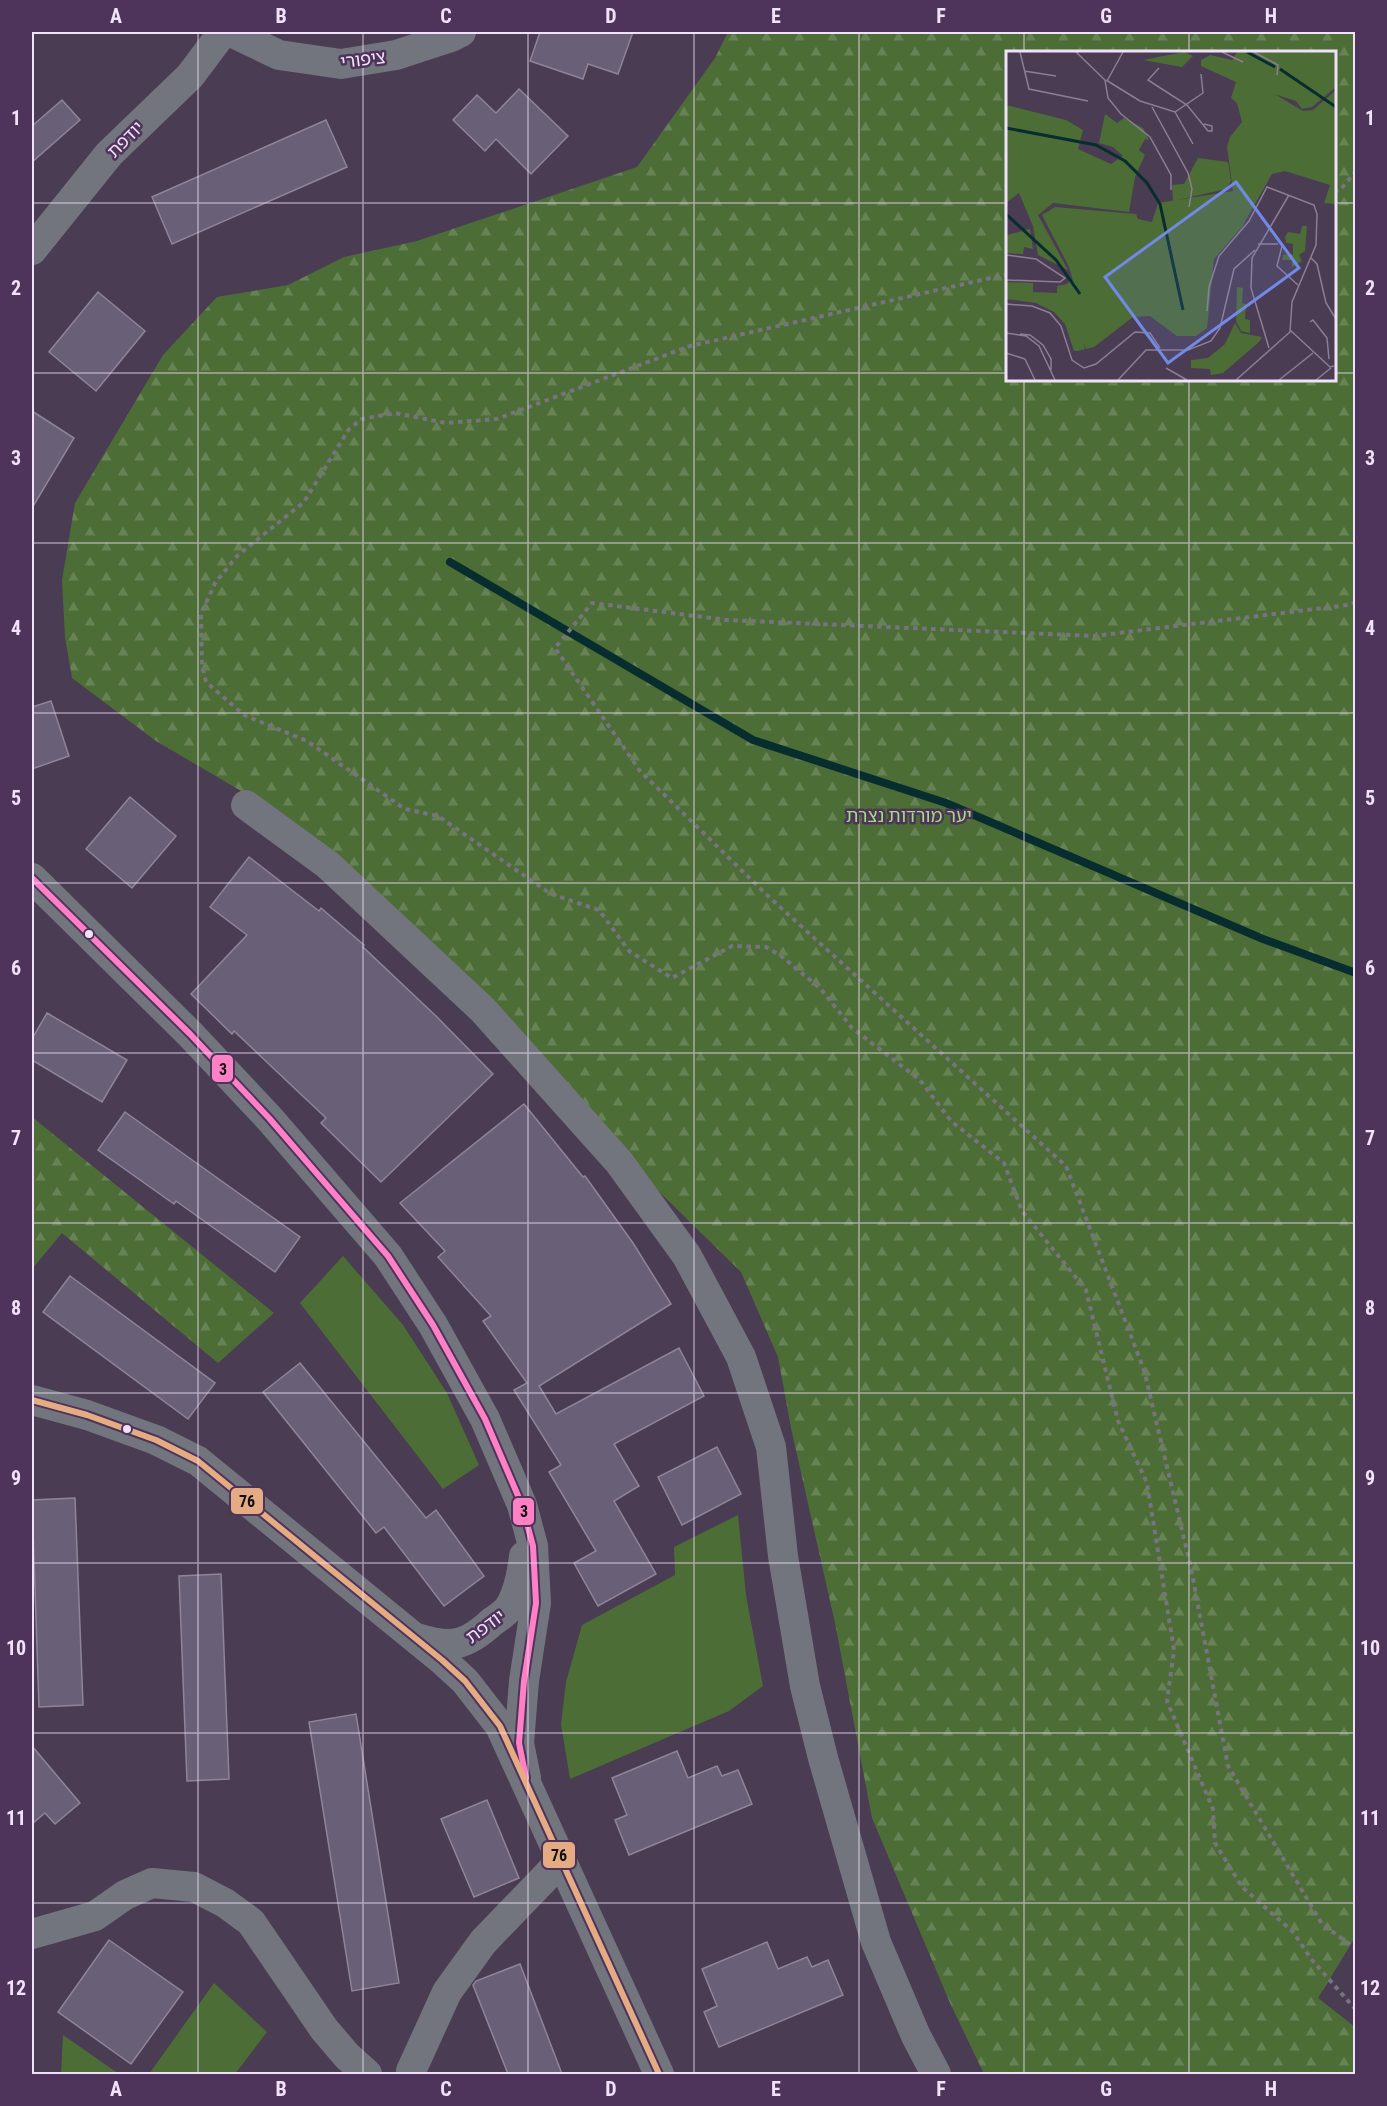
<svg xmlns="http://www.w3.org/2000/svg" width="1387" height="2106" viewBox="0 0 1387 2106" font-family="'Roboto Condensed','Noto Sans Hebrew',sans-serif">
  <style>
    .forest { fill: url(#forest-firs); fill-rule: evenodd }
    .green { fill: #4d6d36 }
    .lines { fill: none; stroke-linecap: round; stroke-linejoin: round }
    .stream { stroke: #082d2f; stroke-width: 8 }
    .building { fill: #695f77; stroke: #8d8598; stroke-width: 1.5 }
    .path { stroke: #777480; stroke-width: 4; stroke-dasharray: 4.5 4.5; stroke-linecap: butt }
    .minor { stroke: #73757e; stroke-width: 30 }
    .bus-1-casing { stroke: #4e335b; stroke-width: 10 }
    .bus-2-casing { stroke: #4e335b; stroke-width: 10 }
    .bus-1 { stroke: #ff80c5; stroke-width: 6 }
    .bus-2 { stroke: #e5ac83; stroke-width: 6 }
    .grid { fill: none; stroke: #f2e1fa; stroke-width: 1.5; stroke-opacity: 0.55 }
    .bus-dot { fill: #f2e1fa; stroke: #4e335b; stroke-width: 2 }
    .labels { text-anchor: middle; dominant-baseline: central; stroke-width: 5; stroke-linejoin: round; paint-order: stroke }
    .street-label { font-size: 18px; fill: #f2e1fa; stroke: #4e335b }
    .park-label { font-size: 18px; fill: #a4df7e; stroke: #4e335b }
    .inset-river { fill: none; stroke: #082d2f; stroke-width: 3 }
    .inset-road { fill: none; stroke: #8d7e95; stroke-width: 1.5 }
    .view { fill: #7289e6; fill-opacity: 0.15; stroke: #7289e6; stroke-width: 3 }
    .inset-edge { fill: none; stroke: #f2e1fa; stroke-width: 3 }
    .line-badge { stroke: #4e335b; stroke-width: 2 }
    .pale-badge-label { font-size: 16px; text-anchor: middle; font-weight: bold; fill: #111 }
    .neatline { fill: none; stroke: #f2e1fa; stroke-width: 2 }
    .grid-label { font-size: 20px; text-anchor: middle; font-weight: bold; fill: #f2e1fa }
  </style>
  <defs>
    <pattern id="forest-firs" width="22" height="20" patternUnits="userSpaceOnUse" patternTransform="scale(1.5)"><rect width="22" height="20" fill="#4d6d36"/><path d="M5 1l3.5 6h-7zM16 11l3.5 6h-7z" fill="#678254"/></pattern>
  </defs>
  <rect width="100%" height="100%" fill="#4a3c52"/>
  <g class="forest">
    <path d="M728 32H1355L1356 1936 1318 1998 1355 2027V2074H984L950 2003 872 1818 835 1623 791 1428 778 1357 741 1272 265 805 156 741 72 678 65 637 62 580 75 503 163 355 217 297 288 285 344 257 417 241 637 167 715 58ZM1008 52H1334V380H1008Z"/>
    <polygon points="32,1117 274,1313 218,1363 62,1233 32,1269"/>
  </g>
  <g class="green">
    <polygon points="343,1256 403,1325 447,1393 479,1465 443,1489 300,1303"/>
    <polygon points="738,1515 746,1595 763,1686 729,1711 570,1779 561,1724 566,1682 582,1625 675,1575 674,1547"/>
    <polygon points="214,1983 267,2032 235,2074 149,2074"/>
    <polygon points="63,2035 119,2074 61,2074"/>
  </g>
  <g class="lines">
    <polyline class="stream" points="450,562 753,740 946,803 1263,939 1356,973"/>
  </g>
  <g class="building">
    <polygon points="540,32 633,32 618,74 588,64 583,79 530,61"/>
    <polygon points="519,89 568,136 531,174 496,139 485,151 453,120 477,95 496,113"/>
    <polygon points="62,100 80,120 32,162 32,126"/>
    <polygon points="326,120 347,167 172,244 152,197"/>
    <polygon points="98,292 145,331 96,391 49,352"/>
    <polygon points="32,411 74,438 32,508"/>
    <polygon points="51,701 69,756 32,769 32,707"/>
    <polygon points="130,797 176,836 132,888 86,849"/>
    <polygon points="249,857 319,911 321,908 364,945 363,947 437,1017 493,1074 381,1182 321,1123 326,1118 234,1031 232,1034 191,994 247,935 210,907"/>
    <polygon points="47,1013 127,1060 102,1102 32,1060 32,1039"/>
    <polygon points="524,1104 583,1177 585,1176 633,1243 671,1304 539,1386 556,1414 679,1348 704,1396 614,1444 639,1486 614,1501 656,1574 598,1606 574,1563 596,1551 549,1472 561,1465 514,1390 527,1383 483,1321 491,1316 438,1257 445,1251 400,1203"/>
    <polygon points="125,1112 300,1237 275,1272 176,1201 174,1204 98,1150"/>
    <polygon points="70,1276 215,1383 188,1419 43,1312"/>
    <polygon points="300,1363 426,1518 436,1510 484,1576 444,1606 384,1527 376,1533 263,1392"/>
    <polygon points="717,1447 741,1494 682,1525 658,1477"/>
    <polygon points="75,1498 83,1705 39,1707 32,1500"/>
    <polygon points="221,1574 229,1779 187,1781 179,1576"/>
    <polygon points="356,1714 399,1983 352,1991 309,1722"/>
    <polygon points="32,1746 80,1803 55,1824 45,1813 32,1824"/>
    <polygon points="677,1751 688,1778 717,1766 722,1776 738,1770 752,1804 629,1855 615,1820 627,1815 612,1778"/>
    <polygon points="487,1800 519,1878 474,1897 441,1819"/>
    <polygon points="109,1940 183,1992 131,2064 58,2012"/>
    <polygon points="767,1942 778,1969 807,1957 812,1967 828,1960 843,1995 719,2047 704,2012 717,2006 702,1969"/>
    <polygon points="520,1964 562,2074 508,2074 473,1985 476,1981"/>
  </g>
  <g class="lines">
    <g class="path">
      <polyline points="1334,192 1341,189 1356,171"/>
      <polyline points="1008,274 690,346 497,419 446,423 395,413 362,419 349,429 304,502 237,556 215,583 201,614 202,665 206,682 244,715 307,741 405,809 438,816 551,894 599,910 629,951 672,978 732,946 766,947 781,956 820,988 852,1028 920,1080 951,1121 1004,1163 1022,1211 1086,1290 1118,1421 1147,1483 1174,1650 1167,1701 1213,1809 1215,1843 1242,1887 1293,1932 1312,1960 1356,2010"/>
      <polyline points="1356,602 1348,605 1094,636 727,620 592,603 555,648 640,771 770,898 1066,1166 1144,1370 1191,1568 1228,1766 1322,1924 1356,1949"/>
    </g>
    <g class="minor">
      <polyline points="231,32 279,55 341,64 396,55 451,37 461,32"/>
      <polyline points="32,250 109,154 190,76 223,32"/>
      <polyline points="246,805 328,865 483,1010 619,1162 687,1256 741,1357 771,1447 783,1556 805,1686 823,1758 876,1942 916,2036 936,2074"/>
      <polyline points="32,878 190,1034 269,1118 388,1256 433,1325 485,1419 522,1505 533,1546 536,1603 524,1681 519,1743 526,1778"/>
      <polyline points="32,1400 87,1415 156,1440 198,1461 442,1660 465,1681 500,1726 659,2074"/>
      <path d="M417 1638C452 1649 466 1646 493 1621 499 1617 507 1612 510 1606 519 1591 522 1573 524 1556"/>
      <polyline points="32,1934 95,1916 125,1895 152,1883 194,1887 225,1903 251,1922 324,2029 347,2056 367,2074"/>
      <polyline points="411,2071 447,1992 483,1942 562,1860"/>
    </g>
    <defs>
      <polyline id="bus-1" points="32,878 190,1034 269,1118 388,1256 433,1325 485,1419 522,1505 533,1546 536,1603 524,1681 519,1743 526,1778"/>
      <polyline id="bus-2" points="32,1400 87,1415 156,1440 198,1461 442,1660 465,1681 500,1726 659,2074"/>
    </defs>
    <use href="#bus-1" class="bus-1-casing"/>
    <use href="#bus-2" class="bus-2-casing"/>
    <use href="#bus-1" class="bus-1"/>
    <use href="#bus-2" class="bus-2"/>
  </g>
  <path class="grid" d="M198 32V2074M363 32V2074M528 32V2074M694 32V2074M859 32V2074M1024 32V52M1189 32V52M32 203H1008M1334 203H1356M32 373H1008M1334 373H1356M1024 380V2074M1189 380V2074M32 543H1356M32 713H1356M32 883H1356M32 1053H1356M32 1223H1356M32 1393H1356M32 1563H1356M32 1733H1356M32 1903H1356"/>
  <g class="bus-dot">
    <circle cx="89" cy="934" r="5"/>
    <circle cx="127" cy="1429" r="5"/>
  </g>
  <g class="labels">
    <g class="street-label">
      <text transform="translate(363 59) rotate(-7)">ציפורי</text>
      <text transform="translate(125 139) rotate(-45)">יודפת</text>
      <text transform="translate(485 1626) rotate(-36)">יודפת</text>
    </g>
    <g class="park-label">
      <text x="909" y="815">יער מורדות נצרת</text>
    </g>
  </g>
  <g transform="translate(1006 51)">
    <rect width="330" height="330" fill="#4a3c52"/>
    <path d="M178 1 187 5 176 16 137 9ZM231 1H330V36L306 56 296 58 290 50 230 31 195 15V9L204 4 226 9ZM0 54 60 69 77 79 72 98 105 113 117 105 107 96 93 92 99 63 111 72 118 67 137 77 143 89 139 88 133 99 139 104 129 126 123 161 47 152 32 164 62 219 32 204 27 175 13 142 0 152ZM192 107 222 111 225 130 220 138 167 150 166 134 178 133ZM24 178 27 198 18 196 17 203 0 202 1 184ZM229 272 235 282 256 286 253 291 217 322 205 324 204 318 185 317V309L202 307 219 293Z" fill="#4d6d36"/>
    <path d="M230 31 262 39 297 60 307 59 330 39V153L318 152 324 134 279 120 266 123 236 176 208 208 201 277 190 285H171L144 265 127 266 88 296 80 298 77 291 79 298 72 300H68L59 273 48 261 30 252 0 248V231L27 232V241L51 242V235L61 233 65 228 69 237 63 216 36 164 49 156 130 163 132 168 146 171 152 152 227 140 221 96 224 86 236 71 231 52 225 47ZM231 236 237 237 236 252 240 253 239 268 244 269V282L235 280 230 270Z" fill="#4d6d36"/>
    <path d="M296 175H301L299 200 293 204 296 210 286 216V209H276L277 204 287 203V193L280 192 279 186 282 181 294 183Z" fill="#4d6d36"/>
    <path class="inset-river" d="M241 1 269 16M274 18 330 56M0 77 90 94 119 110 141 132 154 153 177 259M0 163 50 209 74 243"/>
    <path class="inset-road" d="M14 1 23 38 82 50M70 1 99 29 102 47 115 63 144 86 165 124V139M216 1 237 11M248 1 272 14 271 24M153 17 142 29 181 54 202 80H206V75L198 73M18 20 50 25M100 29 134 50 169 61 197 42 195 23M101 30 117 1M146 56 182 122 186 138 183 156M169 61 187 93M252 193H272M276 195 271 215 292 234M0 204 30 208 59 227 54 231 0 229M305 207 311 213 320 252 330 268M0 253 26 255 44 262 55 275 66 309 78 317 90 313 129 281 144 282 154 297M201 260 203 236 213 205 243 170 261 136 308 154 311 163 310 194 286 251 284 281 230 329M304 271 307 269 321 287 323 308M284 279 324 316 328 315M0 282 20 285 33 295 49 329M14 283 24 284 37 294 45 308V319M263 297 245 237 246 207 283 144M0 302 19 308 29 329M160 317 181 329M112 329 140 299H182L205 290 214 277 228 218 249 199M273 329 307 302M310 329 325 317"/>
    <path class="view" d="M230 131 293 217 162 312 99 226Z"/>
    <rect width="330" height="330" class="inset-edge"/>
  </g>
  <g class="line-badge">
    <rect x="211" y="1054" width="23" height="29" rx="6" fill="#ff80c5"/>
    <rect x="230" y="1487" width="34" height="28" rx="6" fill="#e5ac83"/>
    <rect x="512" y="1497" width="23" height="29" rx="6" fill="#ff80c5"/>
    <rect x="542" y="1841" width="34" height="28" rx="6" fill="#e5ac83"/>
  </g>
  <g class="pale-badge-label">
    <text x="223" y="1075">3</text>
    <text x="247" y="1507">76</text>
    <text x="524" y="1517">3</text>
    <text x="559" y="1861">76</text>
  </g>
  <rect width="1387" height="2106" fill="none" stroke="#4e335b" stroke-width="66"/>
  <rect x="33" y="33" width="1321" height="2040" class="neatline"/>
  <g class="grid-label">
    <text x="116" y="23">A</text>
    <text x="281" y="23">B</text>
    <text x="446" y="23">C</text>
    <text x="611" y="23">D</text>
    <text x="776" y="23">E</text>
    <text x="941" y="23">F</text>
    <text x="1106" y="23">G</text>
    <text x="1271" y="23">H</text>
    <text x="16" y="125">1</text>
    <text x="1370" y="125">1</text>
    <text x="16" y="295">2</text>
    <text x="1370" y="295">2</text>
    <text x="16" y="465">3</text>
    <text x="1370" y="465">3</text>
    <text x="16" y="635">4</text>
    <text x="1370" y="635">4</text>
    <text x="16" y="805">5</text>
    <text x="1370" y="805">5</text>
    <text x="16" y="975">6</text>
    <text x="1370" y="975">6</text>
    <text x="16" y="1145">7</text>
    <text x="1370" y="1145">7</text>
    <text x="16" y="1315">8</text>
    <text x="1370" y="1315">8</text>
    <text x="16" y="1485">9</text>
    <text x="1370" y="1485">9</text>
    <text x="16" y="1655">10</text>
    <text x="1370" y="1655">10</text>
    <text x="16" y="1825">11</text>
    <text x="1370" y="1825">11</text>
    <text x="16" y="1995">12</text>
    <text x="1370" y="1995">12</text>
    <text x="116" y="2096">A</text>
    <text x="281" y="2096">B</text>
    <text x="446" y="2096">C</text>
    <text x="611" y="2096">D</text>
    <text x="776" y="2096">E</text>
    <text x="941" y="2096">F</text>
    <text x="1106" y="2096">G</text>
    <text x="1271" y="2096">H</text>
  </g>
</svg>
